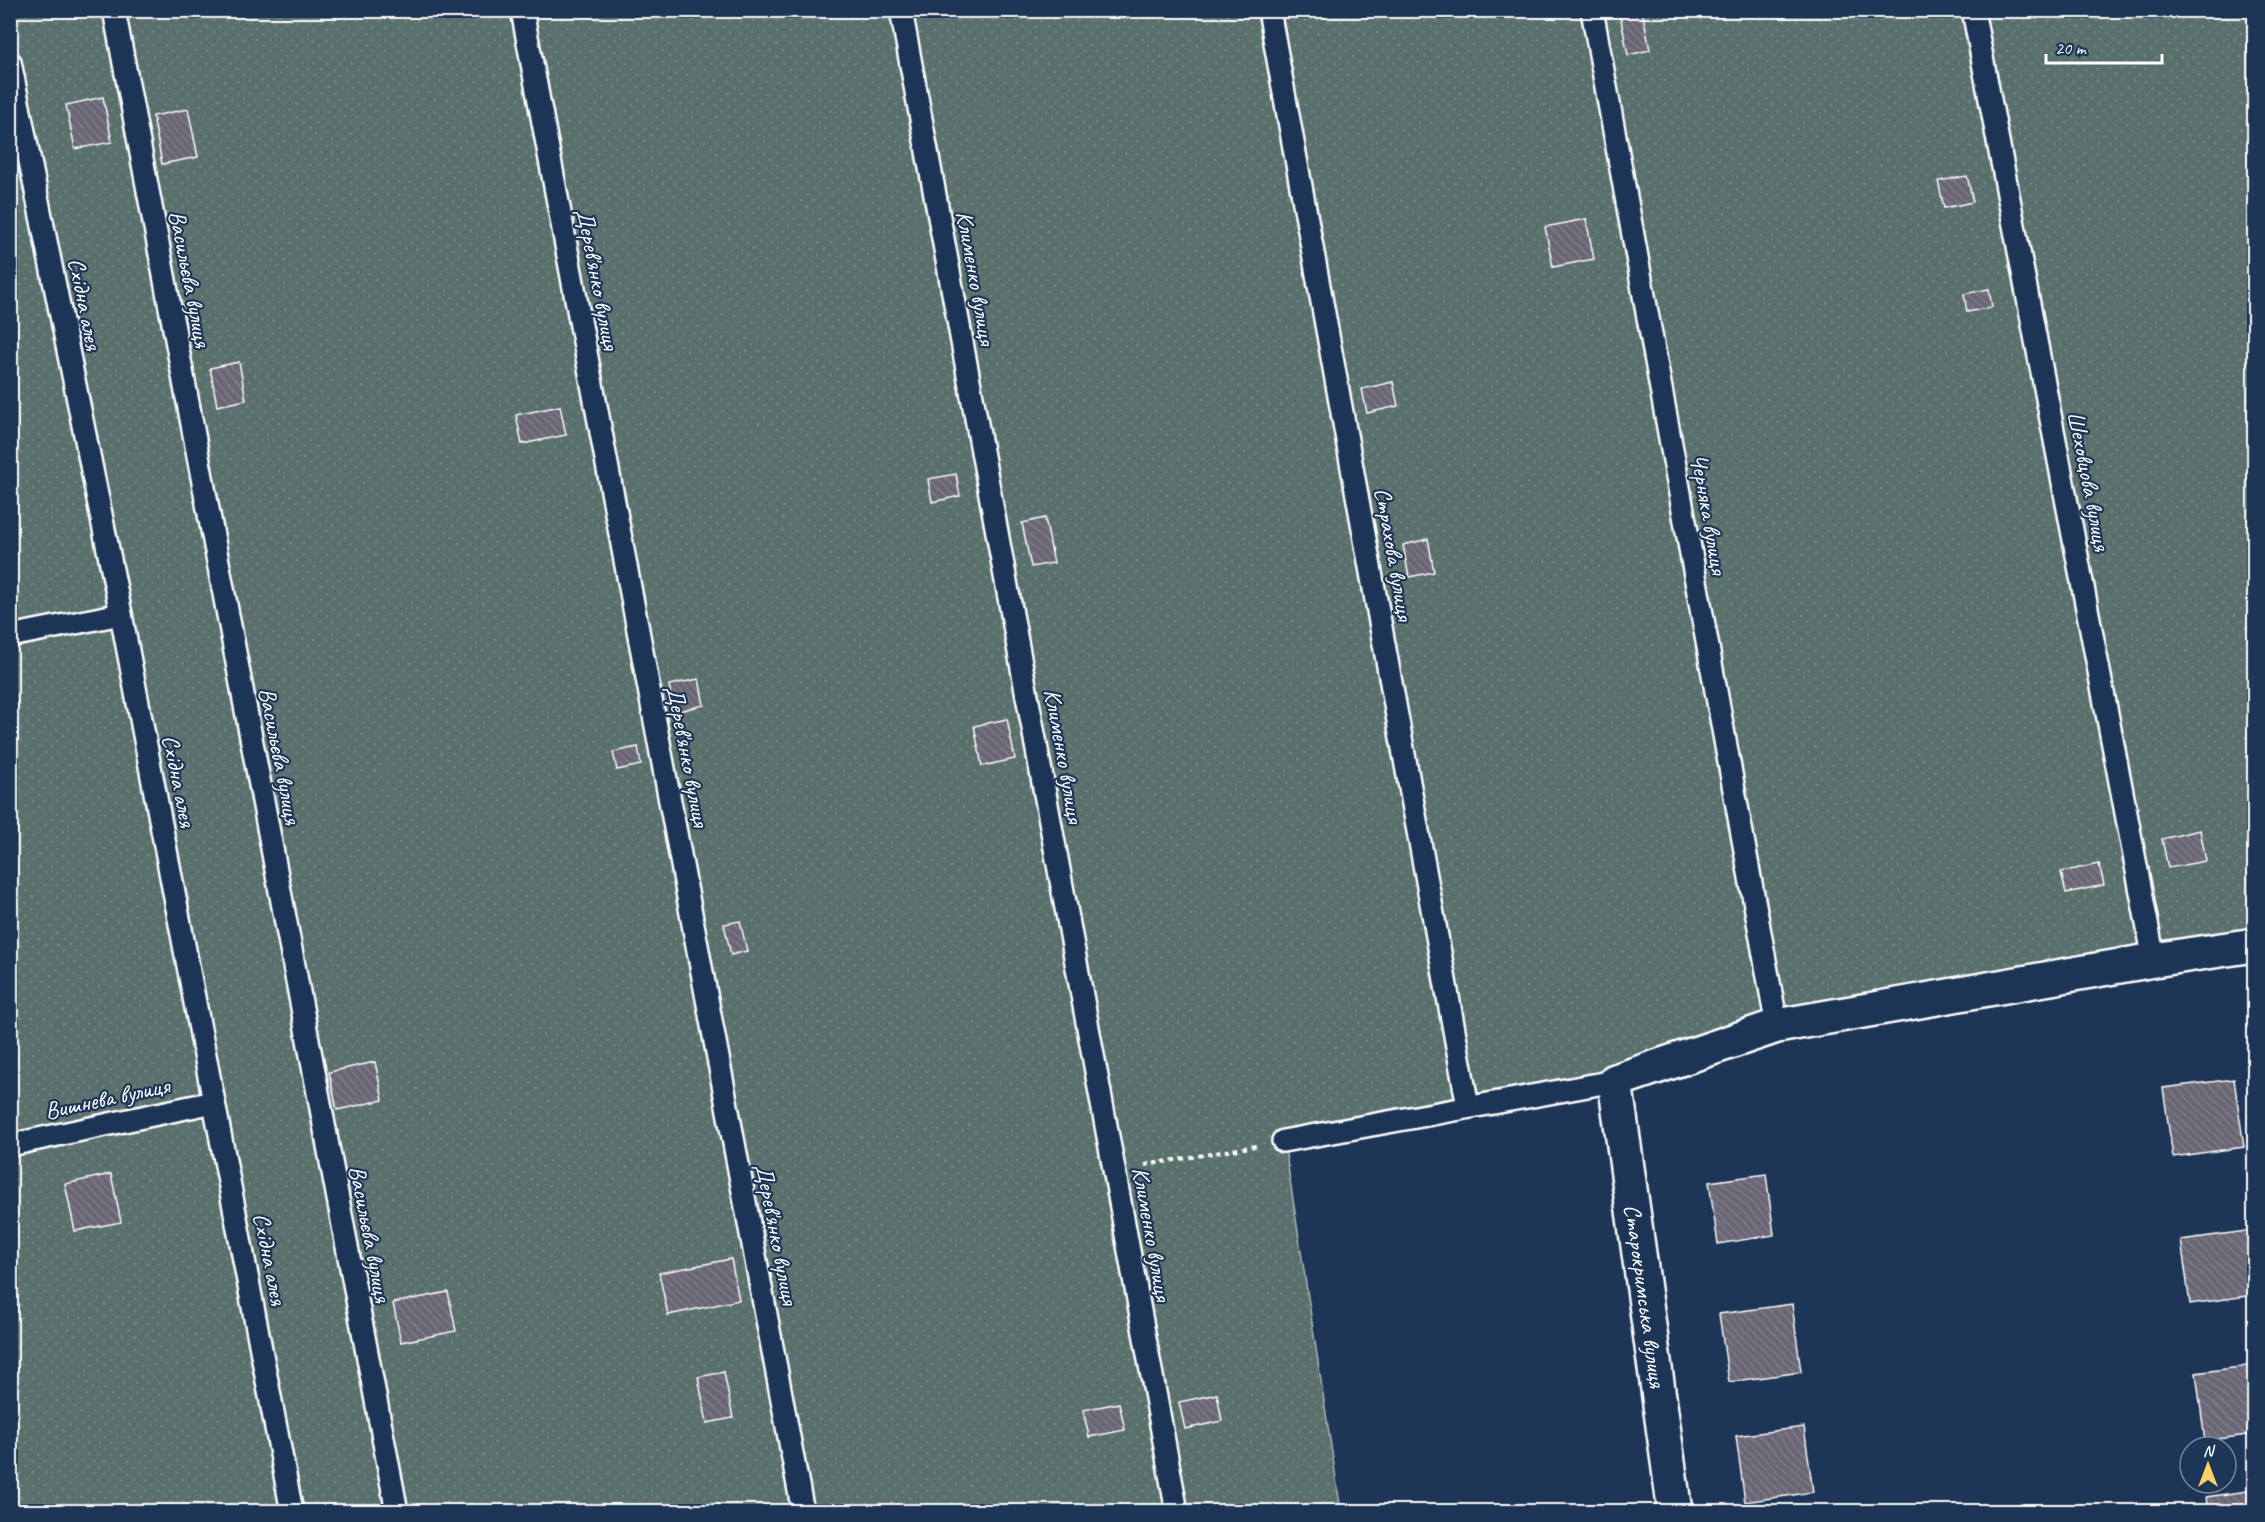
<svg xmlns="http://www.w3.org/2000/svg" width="2265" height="1522" viewBox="0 0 2265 1522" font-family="Caveat,sans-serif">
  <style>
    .green { fill: url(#green-dots); stroke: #acb8b6; stroke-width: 1.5 }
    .building { fill: url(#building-back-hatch); stroke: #fff; stroke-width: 1.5 }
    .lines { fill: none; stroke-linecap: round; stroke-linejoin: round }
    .lane-casing { stroke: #fff; stroke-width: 26 }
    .street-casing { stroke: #fff; stroke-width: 38 }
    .path { stroke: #fff; stroke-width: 4; stroke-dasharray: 4.5 4.5; stroke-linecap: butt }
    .lane { stroke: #1d3557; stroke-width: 21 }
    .street { stroke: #1d3557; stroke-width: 33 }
    .labels { text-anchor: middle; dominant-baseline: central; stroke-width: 4.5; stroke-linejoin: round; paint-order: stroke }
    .street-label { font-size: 24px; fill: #fff; stroke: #1d3557 }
  </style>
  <defs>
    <pattern id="green-dots" width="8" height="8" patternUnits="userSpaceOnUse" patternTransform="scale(1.5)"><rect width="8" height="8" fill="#5a706c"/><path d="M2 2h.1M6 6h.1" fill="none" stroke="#738582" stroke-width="1.8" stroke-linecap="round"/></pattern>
    <pattern id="building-back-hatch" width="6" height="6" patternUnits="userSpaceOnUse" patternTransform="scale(1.5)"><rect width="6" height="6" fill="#6a6675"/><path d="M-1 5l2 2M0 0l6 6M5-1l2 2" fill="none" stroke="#807d8a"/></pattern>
  </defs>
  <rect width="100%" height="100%" fill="#1d3557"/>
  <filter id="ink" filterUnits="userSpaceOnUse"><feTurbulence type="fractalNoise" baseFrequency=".0167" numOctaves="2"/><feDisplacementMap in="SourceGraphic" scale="12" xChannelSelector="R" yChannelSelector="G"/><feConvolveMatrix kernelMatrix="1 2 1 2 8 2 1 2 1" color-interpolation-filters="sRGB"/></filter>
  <g filter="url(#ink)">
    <polygon class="green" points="10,11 2254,11 2254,945 1777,1026 1615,1081 1284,1141 1341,1511 11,1511"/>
    <g class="building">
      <polygon points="1619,10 1642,10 1650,50 1628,55"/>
      <polygon points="2254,39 2254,70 2253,70 2247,41"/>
      <polygon points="103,97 112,142 75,149 66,105"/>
      <polygon points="188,109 198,157 162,164 153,116"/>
      <polygon points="1967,176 1973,202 1944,208 1938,181"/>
      <polygon points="1586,219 1594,259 1553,267 1545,227"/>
      <polygon points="1989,289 1992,307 1967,312 1964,294"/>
      <polygon points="239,362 246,400 217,406 210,368"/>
      <polygon points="1393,382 1398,406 1367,413 1362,389"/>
      <polygon points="560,406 566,435 522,444 516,415"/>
      <polygon points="956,474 960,496 932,502 928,479"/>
      <polygon points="1045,518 1054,563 1031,567 1022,523"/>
      <polygon points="1428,539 1434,572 1409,577 1403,545"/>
      <polygon points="699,679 704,705 674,712 669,685"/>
      <polygon points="1007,719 1015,759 982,766 974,726"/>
      <polygon points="638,747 641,765 617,770 613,752"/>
      <polygon points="2200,830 2206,861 2168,868 2162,839"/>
      <polygon points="2099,864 2104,885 2066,893 2061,872"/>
      <polygon points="740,921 747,951 731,955 724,924"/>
      <polygon points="375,1062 383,1100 337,1110 329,1072"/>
      <polygon points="2234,1079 2244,1147 2173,1157 2163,1088"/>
      <polygon points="111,1174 121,1222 75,1231 65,1184"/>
      <polygon points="1766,1174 1774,1235 1718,1244 1709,1182"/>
      <polygon points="2253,1230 2254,1295 2190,1304 2181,1240"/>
      <polygon points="731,1259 739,1300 668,1315 659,1273"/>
      <polygon points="448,1292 456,1331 401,1342 393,1303"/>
      <polygon points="1792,1304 1801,1372 1729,1382 1719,1314"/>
      <polygon points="2254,1365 2254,1434 2205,1441 2196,1373"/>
      <polygon points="724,1372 733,1418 707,1423 698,1377"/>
      <polygon points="1217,1394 1222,1421 1185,1429 1179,1402"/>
      <polygon points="1119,1403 1125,1430 1089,1437 1083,1410"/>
      <polygon points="1804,1427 1813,1492 1745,1502 1736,1436"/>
      <polygon points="2254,1490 2254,1512 2208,1512 2206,1497"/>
    </g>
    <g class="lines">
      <defs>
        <g id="lane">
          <polyline points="114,10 397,1512"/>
          <polyline points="522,10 803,1512"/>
          <polyline points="901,10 1177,1512"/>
          <polyline points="1269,10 1468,1107"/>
          <polyline points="1592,10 1777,1026"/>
          <polyline points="1973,10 2154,960"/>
          <polyline points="10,62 121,614 292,1512"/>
          <polyline points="10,636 121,614"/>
          <polyline points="1283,1141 1615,1081"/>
          <polyline points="10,1145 214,1102"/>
        </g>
        <polyline id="street" points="1675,1512 1615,1081 1777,1026 2154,960 2254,945"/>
      </defs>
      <use href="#lane" class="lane-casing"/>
      <use href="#street" class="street-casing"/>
      <polyline class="path" points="1145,1165 1256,1146"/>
      <use href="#lane" class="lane"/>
      <use href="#street" class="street"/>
    </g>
  </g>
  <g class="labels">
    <g class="street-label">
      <text transform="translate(976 278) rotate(80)">Клименко вулиця</text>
      <text transform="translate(190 279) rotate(79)">Васильєва вулиця</text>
      <text transform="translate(598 279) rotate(79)">Дерев'янко вулиця</text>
      <text transform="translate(85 304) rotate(79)">Східна алея</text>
      <text transform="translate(2089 481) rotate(79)">Шеховцова вулиця</text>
      <text transform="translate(1709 514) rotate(80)">Черняка вулиця</text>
      <text transform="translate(1394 554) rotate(80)">Страхова вулиця</text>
      <text transform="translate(280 756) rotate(79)">Васильєва вулиця</text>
      <text transform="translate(688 756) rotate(79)">Дерев'янко вулиця</text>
      <text transform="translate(1064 756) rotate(80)">Клименко вулиця</text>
      <text transform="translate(179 781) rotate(79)">Східна алея</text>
      <text transform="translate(107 1098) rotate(-12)">Вишнева вулиця</text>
      <text transform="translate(370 1234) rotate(79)">Васильєва вулиця</text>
      <text transform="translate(777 1234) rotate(79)">Дерев'янко вулиця</text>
      <text transform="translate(1152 1234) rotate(80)">Клименко вулиця</text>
      <text transform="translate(270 1259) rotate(79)">Східна алея</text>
      <text transform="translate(1645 1296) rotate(82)">Старокримська вулиця</text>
    </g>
  </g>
  <rect width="2265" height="1522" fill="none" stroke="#1d3557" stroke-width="36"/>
  <rect x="18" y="18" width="2229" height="1486" fill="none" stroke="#fff" stroke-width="2" filter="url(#ink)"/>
  <g transform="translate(2208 1465)"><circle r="28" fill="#1d3557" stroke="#77869a" stroke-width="1.5"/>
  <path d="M0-4.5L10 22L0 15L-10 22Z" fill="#ffd166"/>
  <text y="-9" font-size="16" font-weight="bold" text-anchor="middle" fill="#ffffff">N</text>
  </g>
  <path d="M2046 54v9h116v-9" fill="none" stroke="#ffffff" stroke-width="3"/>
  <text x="2055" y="54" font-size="18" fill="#ffffff" stroke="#1d3557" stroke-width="4.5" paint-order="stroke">20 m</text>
</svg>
